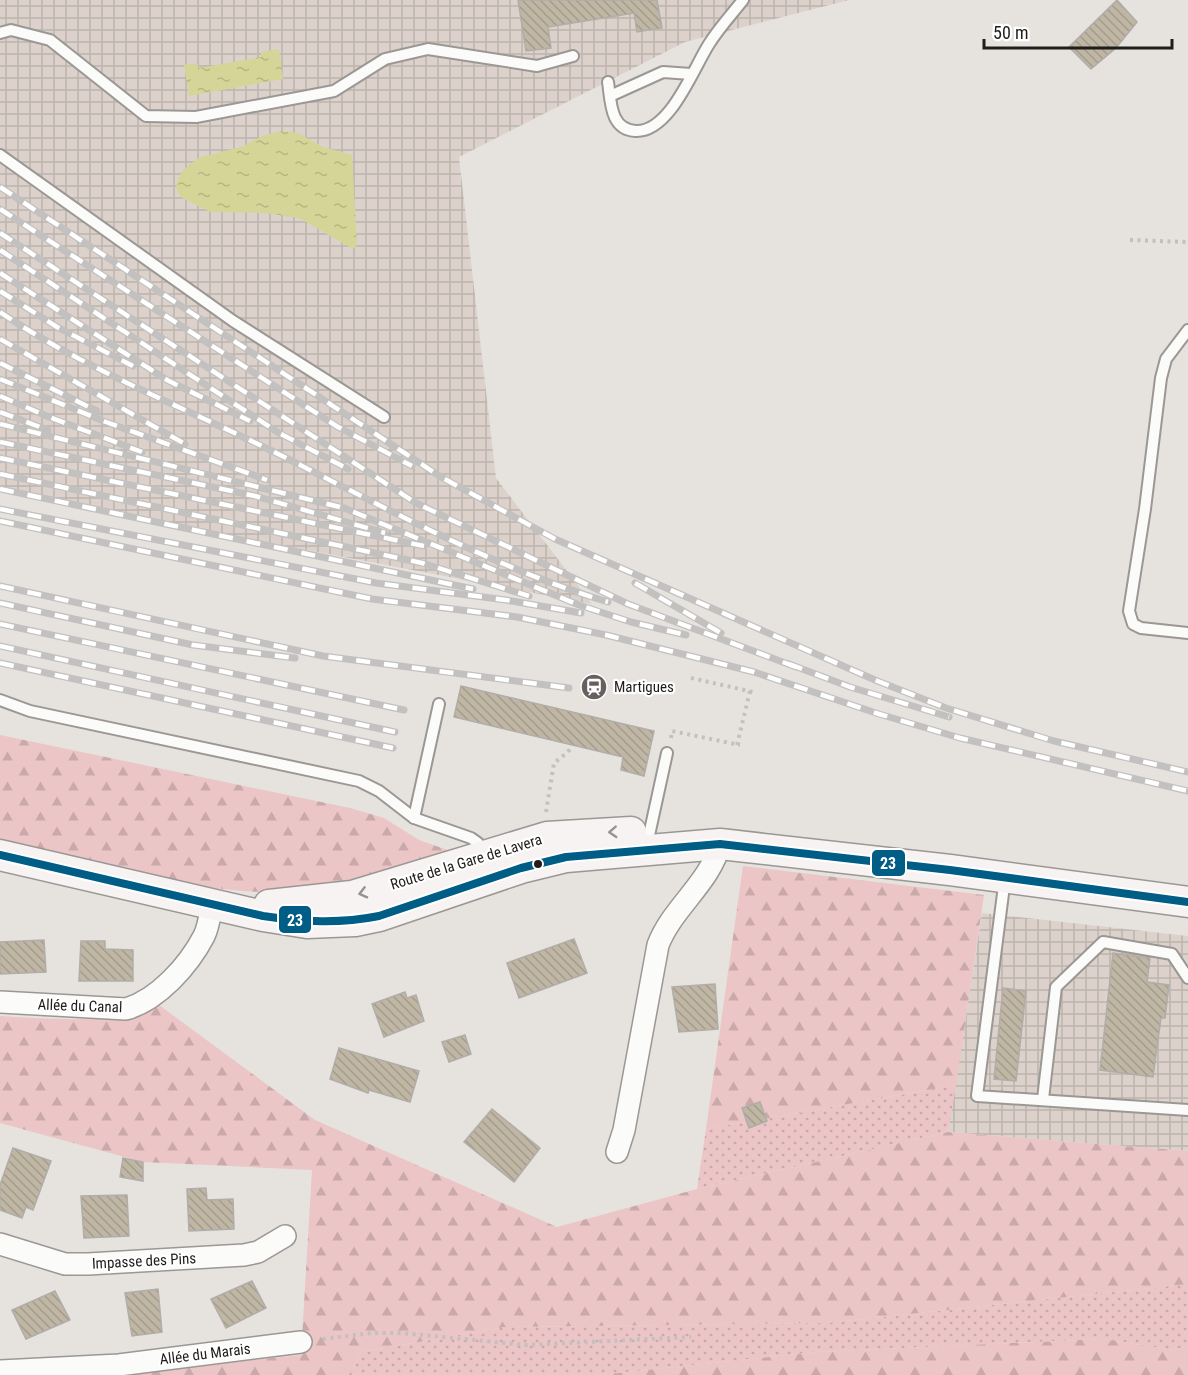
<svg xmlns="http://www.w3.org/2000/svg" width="1188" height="1375" viewBox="0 0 1188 1375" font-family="'Roboto Condensed',sans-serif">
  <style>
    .industrial { fill: url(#industrial-grid) }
    .grass { fill: url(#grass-dots) }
    .forest { fill: url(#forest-firs) }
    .water { fill: url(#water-ripples) }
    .building { fill: url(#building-back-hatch); stroke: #b0adaa; stroke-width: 1.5 }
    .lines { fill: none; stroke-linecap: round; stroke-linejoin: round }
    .lane-casing { stroke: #9b9794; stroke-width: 14 }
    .street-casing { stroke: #9b9794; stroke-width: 24 }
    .secondary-casing { stroke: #9b9794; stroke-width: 33 }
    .path { stroke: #c3c1c0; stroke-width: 4; stroke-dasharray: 3 4.5; stroke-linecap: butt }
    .lane { stroke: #fbfbfa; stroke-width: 10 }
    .street { stroke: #fbfbfa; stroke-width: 21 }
    .secondary { stroke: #f6f3f2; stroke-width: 30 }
    .rail-casing { stroke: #c2c1c0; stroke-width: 7 }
    .rail { stroke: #fff; stroke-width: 4.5; stroke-dasharray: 14; stroke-linecap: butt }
    .bus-1-casing { stroke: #fff; stroke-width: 12 }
    .bus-1 { stroke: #005d86; stroke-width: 8 }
    .oneway { stroke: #959291 }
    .bus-dot { fill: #1f1c1a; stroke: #fff; stroke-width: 2 }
    .labels { text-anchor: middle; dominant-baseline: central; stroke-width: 4.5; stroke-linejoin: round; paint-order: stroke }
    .poi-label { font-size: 15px; fill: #1f1c1a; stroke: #fff; text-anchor: start }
    .street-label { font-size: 15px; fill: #1f1c1a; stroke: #fff }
    .line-badge { stroke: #fff; stroke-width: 2 }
    .badge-label { font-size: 16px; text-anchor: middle; font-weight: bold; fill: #fff }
  </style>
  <defs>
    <pattern id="industrial-grid" width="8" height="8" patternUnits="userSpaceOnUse" patternTransform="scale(1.5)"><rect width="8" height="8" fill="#dcd2cb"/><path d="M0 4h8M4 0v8" fill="none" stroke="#bcb4ae"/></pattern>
    <pattern id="grass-dots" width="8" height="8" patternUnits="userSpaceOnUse" patternTransform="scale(1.5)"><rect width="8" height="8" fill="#ecc5c6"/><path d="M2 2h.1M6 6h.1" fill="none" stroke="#caa9aa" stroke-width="1.8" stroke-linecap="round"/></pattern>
    <pattern id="forest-firs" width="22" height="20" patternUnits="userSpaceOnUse" patternTransform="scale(1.5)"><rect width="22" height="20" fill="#ecc5c6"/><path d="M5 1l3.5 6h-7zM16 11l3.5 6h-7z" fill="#caa9aa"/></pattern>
    <pattern id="water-ripples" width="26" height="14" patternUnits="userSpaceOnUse" patternTransform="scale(1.5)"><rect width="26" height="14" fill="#d4d597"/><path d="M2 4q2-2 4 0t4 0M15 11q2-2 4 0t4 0" fill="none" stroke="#b6b682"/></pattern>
    <pattern id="building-back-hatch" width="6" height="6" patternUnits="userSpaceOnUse" patternTransform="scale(1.5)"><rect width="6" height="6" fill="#bfb6a4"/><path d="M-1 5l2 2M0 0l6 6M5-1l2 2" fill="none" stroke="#a49c8d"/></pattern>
  </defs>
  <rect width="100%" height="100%" fill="#e6e2de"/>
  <g class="industrial">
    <polygon points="0,0 849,0 685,42 459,157 496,478 592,604 0,492"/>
    <polygon points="982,913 1188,936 1188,1151 948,1132"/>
  </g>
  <g class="grass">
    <polygon points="956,1085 948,1132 697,1189 706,1129"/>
    <polygon points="1188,1284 1188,1346 1174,1350 1102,1339 816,1352 599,1375 352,1375 351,1373 361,1352 505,1327 827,1323"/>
  </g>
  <g class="forest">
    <path d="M0 735 350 808 384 818 419 840 456 853C418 864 380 880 342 887 230 907 109 866 0 842Z"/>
    <polygon points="743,866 984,895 956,1085 706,1129"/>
    <path d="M159 1005 315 1120 557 1227 697 1189 948 1132 1188 1151V1284L827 1323 505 1327 361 1352 351 1372 352 1375H101L301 1355 312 1170 143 1162 0 1123V1016C38 1018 129 1026 159 1005Z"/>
    <polygon points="1102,1339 1174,1350 1188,1346 1188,1375 599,1375 816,1352"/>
  </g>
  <g class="water">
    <polygon points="279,49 283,79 189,96 184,65 197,63 199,68 261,57 261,52"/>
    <polygon points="282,131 298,133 323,147 352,155 357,245 353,249 299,218 265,213 211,212 182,198 177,191 176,184 182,171 198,158 244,146 262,136"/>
  </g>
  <g class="building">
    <polygon points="518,0 657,0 662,28 637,32 634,13 548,27 551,48 526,51"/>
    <polygon points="1117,0 1137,22 1116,48 1091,69 1069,47"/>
    <polygon points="461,686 654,731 644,776 621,770 623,757 454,717"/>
    <polygon points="574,939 587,973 519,998 507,963"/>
    <polygon points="44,940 46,972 0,974 0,942"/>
    <polygon points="81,941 105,941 105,949 133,950 133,981 79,981"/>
    <polygon points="1113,953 1150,958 1147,982 1169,985 1165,1018 1161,1018 1153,1077 1100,1070"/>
    <polygon points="715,984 718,1029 679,1032 672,987"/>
    <polygon points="1003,988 1026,991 1016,1081 994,1079"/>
    <polygon points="405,992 407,998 416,995 424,1021 384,1037 372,1004"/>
    <polygon points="465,1035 471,1054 449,1062 442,1042"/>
    <polygon points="339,1048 419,1071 410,1102 369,1090 368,1093 330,1079"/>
    <polygon points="760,1102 767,1121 749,1128 742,1108"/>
    <polygon points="492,1109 540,1148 514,1182 464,1142"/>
    <polygon points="13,1148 51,1161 33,1210 26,1207 22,1218 0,1210 0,1185"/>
    <polygon points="123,1158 143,1162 143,1181 120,1177"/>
    <polygon points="206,1188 207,1200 233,1199 234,1229 189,1231 187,1189"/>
    <polygon points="127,1195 129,1236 84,1238 81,1196"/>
    <polygon points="252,1281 266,1308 226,1328 211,1299"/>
    <polygon points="158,1289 162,1332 132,1336 125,1293"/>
    <polygon points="55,1291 70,1320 26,1339 12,1310"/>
  </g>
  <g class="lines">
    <defs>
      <g id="lane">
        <polyline points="0,33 11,30 50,40 146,116 196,117 334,91 385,59 428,49 537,66 573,56"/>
        <path d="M608 82C611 102 610 130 636 131 670 132 693 69 709 44 719 28 732 14 743 0"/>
        <polyline points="610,96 663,72 691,74"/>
        <polyline points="0,155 233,321 384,417"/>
        <polyline points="1188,330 1166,359 1161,378 1145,509 1129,611 1133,624 1141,628 1188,633"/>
        <polyline points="0,700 30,711 359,781 379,791 414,818 471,838 478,843 485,852"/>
        <polyline points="414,818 439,704"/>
        <polyline points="646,849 667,753"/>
        <polyline points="1005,878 977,1096 1188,1110"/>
        <polyline points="1043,1099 1056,987 1103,942 1172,954 1188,978"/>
      </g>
      <g id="street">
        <path d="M0 1002 126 1009C158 1000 189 965 204 936 209 926 210 914 212 903"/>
        <path d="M617 1152 624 1130 658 945C672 908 710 883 720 844"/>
        <polyline points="0,1244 65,1264 88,1264 244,1255 258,1252 285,1236"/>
        <polyline points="0,1371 119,1365 301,1342"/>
      </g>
      <g id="secondary">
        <polyline points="0,855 263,916 307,923 355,921 379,916 521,868 566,857 720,844 950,870 1188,902"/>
        <polyline points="269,905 352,896 547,837 631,832"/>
      </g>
    </defs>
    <use href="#lane" class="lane-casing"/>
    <use href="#street" class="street-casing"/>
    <use href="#secondary" class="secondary-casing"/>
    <g class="path">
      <polyline points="1130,240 1188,242"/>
      <polyline points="691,678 753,692"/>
      <polyline points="671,738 672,731 740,745"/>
      <polyline points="737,745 750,691"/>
      <polyline points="546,812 554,763 568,752 572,746"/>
      <polyline points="323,1339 372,1333 401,1333 526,1345 691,1337"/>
    </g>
    <use href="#lane" class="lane"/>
    <use href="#street" class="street"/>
    <use href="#secondary" class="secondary"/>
    <defs>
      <g id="rail">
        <polyline points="0,187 441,477 555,539 875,680 946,708 1054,741 1188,772"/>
        <polyline points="0,209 338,427 412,466"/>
        <polyline points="0,233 416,503 628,604 796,667"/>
        <polyline points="0,250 279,433 348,469"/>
        <polyline points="0,273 167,380 250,421"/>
        <polyline points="0,291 57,327 133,366"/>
        <path d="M0 312C81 367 178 405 266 448 376 502 490 567 608 602"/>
        <polyline points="0,339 185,444"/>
        <polyline points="0,363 97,411"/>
        <polyline points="0,379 106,422 267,480"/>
        <polyline points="0,396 49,417 142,452"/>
        <polyline points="0,412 48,430"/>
        <polyline points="0,424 344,508 579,605 631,622 686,635"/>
        <polyline points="0,442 255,496 385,533"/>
        <polyline points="0,458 424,546"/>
        <polyline points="0,474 422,563 529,596"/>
        <polyline points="0,489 473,589"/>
        <polyline points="0,509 376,583 506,600 581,613"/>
        <polyline points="0,521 372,599 517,617 606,635 754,672 879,714 960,738 1188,791"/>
        <polyline points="635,583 721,633"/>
        <polyline points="0,586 323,656 569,688"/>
        <polyline points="0,603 193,645 295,658"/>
        <polyline points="0,624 404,710"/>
        <polyline points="0,646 395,732"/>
        <polyline points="0,663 393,748"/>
        <polyline points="789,664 850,687 949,717"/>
      </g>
    </defs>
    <use href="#rail" class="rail-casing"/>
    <use href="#rail" class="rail"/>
    <defs>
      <path id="bus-1" d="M0 855 263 916C303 922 339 924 379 916L521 868 566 857 720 844 950 870 1188 902"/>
    </defs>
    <use href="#bus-1" class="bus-1-casing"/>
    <use href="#bus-1" class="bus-1"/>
  </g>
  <defs><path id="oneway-chevron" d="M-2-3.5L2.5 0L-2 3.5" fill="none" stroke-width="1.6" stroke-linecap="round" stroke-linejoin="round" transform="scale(1.5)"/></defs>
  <g class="oneway">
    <use href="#oneway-chevron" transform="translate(613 832) rotate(177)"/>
    <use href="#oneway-chevron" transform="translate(363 893) rotate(166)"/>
  </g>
  <defs>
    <symbol id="station-disc" viewBox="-11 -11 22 22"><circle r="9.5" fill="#65615f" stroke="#fff"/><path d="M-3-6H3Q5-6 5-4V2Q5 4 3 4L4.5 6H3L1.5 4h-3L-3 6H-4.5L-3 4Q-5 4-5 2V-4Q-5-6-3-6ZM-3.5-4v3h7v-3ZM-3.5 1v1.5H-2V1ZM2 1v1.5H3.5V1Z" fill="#fff"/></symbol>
  </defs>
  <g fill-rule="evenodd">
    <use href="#station-disc" x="579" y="672" width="30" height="30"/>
  </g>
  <circle class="bus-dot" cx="538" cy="864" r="5"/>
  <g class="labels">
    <g class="poi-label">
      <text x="614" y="687">Martigues</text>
    </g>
    <g class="street-label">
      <text transform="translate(466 862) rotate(-17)">Route de la Gare de Lavera</text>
      <text transform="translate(80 1006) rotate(2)">Allée du Canal</text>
      <text transform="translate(144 1261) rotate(-3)">Impasse des Pins</text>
      <text transform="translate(205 1354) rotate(-7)">Allée du Marais</text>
    </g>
  </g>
  <g class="line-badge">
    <rect x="871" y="849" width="35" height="28" rx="6" fill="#005d86"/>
    <rect x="278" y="905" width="34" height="29" rx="6" fill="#005d86"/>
  </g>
  <g class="badge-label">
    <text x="888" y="869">23</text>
    <text x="295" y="926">23</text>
  </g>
  <path d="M984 39v9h188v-9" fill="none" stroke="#1f1c1a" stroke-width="3"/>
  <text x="993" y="39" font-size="18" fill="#1f1c1a" stroke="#ffffff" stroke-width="4.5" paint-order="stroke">50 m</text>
</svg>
